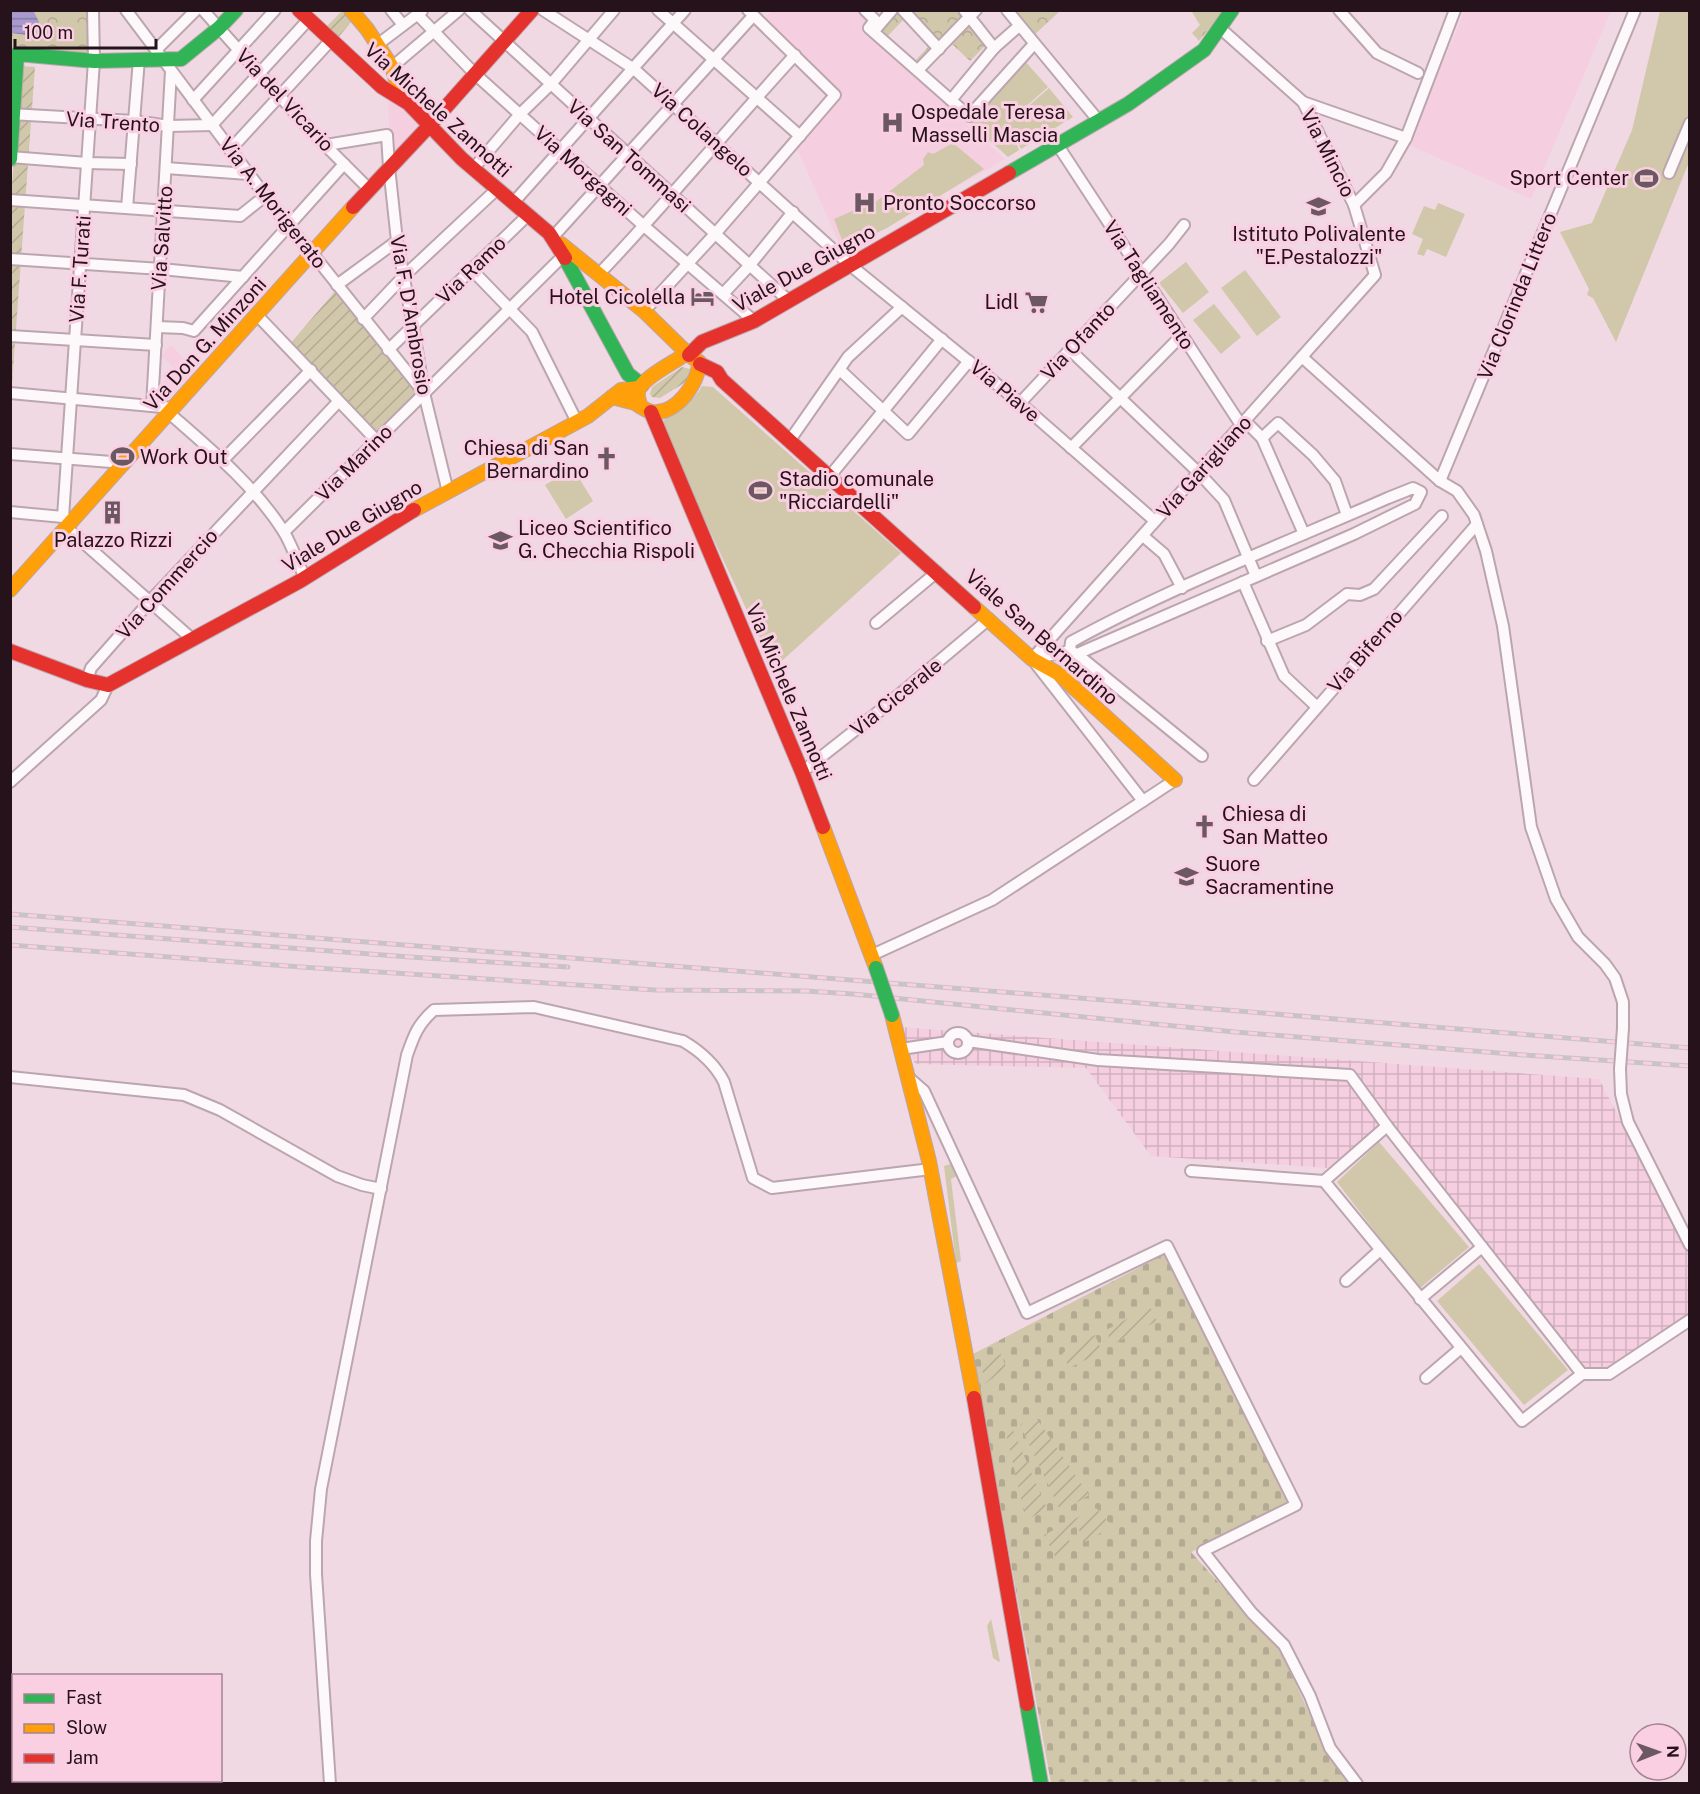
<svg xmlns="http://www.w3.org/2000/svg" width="1700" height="1794" viewBox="0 0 1700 1794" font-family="'Public Sans',sans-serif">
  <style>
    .built { fill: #f5cfdf }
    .industrial { fill: url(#industrial-grid) }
    .grass { fill: #d1c7ab }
    .forest { fill: url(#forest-crowns) }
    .cemetery { fill: url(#cemetery-stones) }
    .garden { fill: url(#garden-furrows) }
    .water { fill: url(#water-rules) }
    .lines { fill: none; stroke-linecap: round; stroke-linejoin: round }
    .street-casing { stroke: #bba6af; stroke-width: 14 }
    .fast-casing { stroke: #bba6af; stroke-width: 16 }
    .slow-casing { stroke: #bba6af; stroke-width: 16 }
    .jam-casing { stroke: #bba6af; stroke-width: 16 }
    .street { stroke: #fdf9fb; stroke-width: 10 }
    .fast { stroke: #30b455; stroke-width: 14 }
    .slow { stroke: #ff9f0a; stroke-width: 14 }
    .jam { stroke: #e5322d; stroke-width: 14 }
    .rail-casing { stroke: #cac3c6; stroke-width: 5 }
    .rail { stroke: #fbcfe2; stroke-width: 3; stroke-dasharray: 9; stroke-linecap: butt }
    .street-bridge-casing { stroke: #bba6af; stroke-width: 14; stroke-linecap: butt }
    .fast-bridge-casing { stroke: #bba6af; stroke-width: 16; stroke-linecap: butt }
    .street-bridge { stroke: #fdf9fb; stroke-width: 10 }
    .fast-bridge { stroke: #30b455; stroke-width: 14 }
    .labels { text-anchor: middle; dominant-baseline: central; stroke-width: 6; stroke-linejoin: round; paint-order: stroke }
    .street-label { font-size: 20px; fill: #25121b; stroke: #fbcfe2 }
    .poi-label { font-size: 20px; fill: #25121b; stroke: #fbcfe2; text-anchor: start }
  </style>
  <defs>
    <pattern id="industrial-grid" width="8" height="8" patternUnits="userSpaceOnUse" patternTransform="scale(1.5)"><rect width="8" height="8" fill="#f5cfdf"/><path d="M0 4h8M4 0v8" fill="none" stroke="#d2b1bf"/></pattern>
    <pattern id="forest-crowns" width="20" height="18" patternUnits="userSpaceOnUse" patternTransform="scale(1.5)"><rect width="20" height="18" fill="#d1c7ab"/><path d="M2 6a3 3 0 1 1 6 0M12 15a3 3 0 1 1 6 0" fill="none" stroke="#b3aa93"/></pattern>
    <pattern id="cemetery-stones" width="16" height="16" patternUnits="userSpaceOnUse" patternTransform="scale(1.5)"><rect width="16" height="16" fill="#d1c7ab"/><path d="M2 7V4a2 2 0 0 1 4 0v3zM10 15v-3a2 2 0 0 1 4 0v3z" fill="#b3aa93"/></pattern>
    <pattern id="garden-furrows" width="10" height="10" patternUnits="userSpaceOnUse" patternTransform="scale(1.5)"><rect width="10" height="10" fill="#d1c7ab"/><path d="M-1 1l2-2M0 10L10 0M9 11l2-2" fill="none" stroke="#b3aa93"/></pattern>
    <pattern id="water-rules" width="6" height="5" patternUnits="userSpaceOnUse" patternTransform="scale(1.5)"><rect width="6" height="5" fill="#a899ce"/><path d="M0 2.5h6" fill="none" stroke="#897ba6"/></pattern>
  </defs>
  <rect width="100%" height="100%" fill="#f1d9e3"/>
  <g class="built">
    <polygon points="772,11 857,11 869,20 863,29 1005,159 843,252 797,149 843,97 763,20"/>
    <polygon points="1464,12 1611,11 1531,199 1409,145"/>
    <polygon points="388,92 428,125 390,161 389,129"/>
    <polygon points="171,345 195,370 174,394 162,383 175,369 161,356"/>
  </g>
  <polygon class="industrial" points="900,1027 1599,1079 1689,1251 1689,1320 1608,1368 1582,1374 1381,1124 1327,1168 1151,1156 1086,1068 915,1064"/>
  <g class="grass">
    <polygon points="1660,11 1689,11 1689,162 1616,342 1593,298 1587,295 1589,289 1560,232 1592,223 1632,130"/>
    <polygon points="1024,60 1048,87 1008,122 1009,123 1049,88 1073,117 1021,149 1012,131 1019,150 1008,157 970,123"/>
    <polygon points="953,143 984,169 887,228 845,248 834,219 857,209 869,207 924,165 923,159 928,152 933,154"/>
    <polygon points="1438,203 1465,214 1446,257 1427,249 1424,256 1417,254 1423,239 1412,234 1424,206 1435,210"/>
    <polygon points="1186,262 1209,292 1183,313 1159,283"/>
    <polygon points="1245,270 1281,317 1257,336 1221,288"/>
    <polygon points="1214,304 1241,337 1221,354 1193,320"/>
    <path d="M702 386 713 387 901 553 774 668 662 429 664 420C677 409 694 402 702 386Z"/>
    <polygon points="573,468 593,501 566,519 545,485"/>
    <polygon points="1379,1142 1469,1247 1419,1289 1337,1182"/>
    <polygon points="954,1163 959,1175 951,1179 961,1261 956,1263 944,1166"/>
    <polygon points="1479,1264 1568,1370 1524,1405 1437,1301"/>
    <polygon points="991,1619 1000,1661 999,1662 993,1658 987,1626"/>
  </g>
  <g class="forest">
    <polygon points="1193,10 1223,11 1199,41 1192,33 1200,25 1192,12"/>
    <polygon points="10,11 90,11 89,58 11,49"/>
    <polygon points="898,11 956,11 986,45 970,61 950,42 924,70 914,62 929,46 903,20 887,37 879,29"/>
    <polygon points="1008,11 1060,11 1031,38"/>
  </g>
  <polygon class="cemetery" points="1165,1254 1213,1348 1288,1504 1191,1552 1282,1653 1327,1753 1349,1783 1051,1783 973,1354"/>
  <g class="garden">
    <polygon points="342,11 346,11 352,21 337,39 326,27"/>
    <polygon points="21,66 35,67 11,398 10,211"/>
    <polygon points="337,289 421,394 377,438 289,345"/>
    <polygon points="682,367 690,369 692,373 689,380 660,398 652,397 650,394 652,387"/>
    <polygon points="1150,1307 1157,1321 1112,1345 1106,1330"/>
    <polygon points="1095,1335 1102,1352 1069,1368 1062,1353"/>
    <polygon points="1001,1354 1006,1367 985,1384 981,1363"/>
    <polygon points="1035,1416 1089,1495 1061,1512 1020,1425"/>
    <polygon points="1013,1430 1047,1509 1026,1520 1006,1433"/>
    <polygon points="1096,1508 1112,1526 1085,1542 1077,1526 1065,1532 1073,1548 1057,1560 1044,1535"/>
  </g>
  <polygon class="water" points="11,11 34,12 39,22 37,29 27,35 11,33"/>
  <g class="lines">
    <defs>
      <g id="street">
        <polyline points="126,10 288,226 312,253 424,393"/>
        <polyline points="203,10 310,130 369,189"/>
        <polyline points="391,10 403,25"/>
        <polyline points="470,10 789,301"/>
        <polyline points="543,10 634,69 850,265 1020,403 1155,521"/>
        <polyline points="658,10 800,136"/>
        <polyline points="865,10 875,20 869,28 969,116 1034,44"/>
        <polyline points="903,10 939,49"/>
        <polyline points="1007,10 1098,120"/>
        <polyline points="1339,10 1377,53 1418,73"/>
        <polyline points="417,14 475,74 644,226 754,321"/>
        <polyline points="874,31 892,10"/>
        <polyline points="377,45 422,11"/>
        <polyline points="994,48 1019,26"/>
        <polyline points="156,50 196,10"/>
        <polyline points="392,67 459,10"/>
        <polyline points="918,70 976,10"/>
        <polyline points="193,100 275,10"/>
        <polyline points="951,100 994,48 964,10"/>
        <polyline points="1303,102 1406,138"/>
        <polyline points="10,114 134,121 169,126 212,125 309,19"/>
        <polyline points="1057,144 1241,425"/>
        <polyline points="326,145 387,135 389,167 397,241 413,326 424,393 448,492"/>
        <polyline points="230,150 332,39"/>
        <polyline points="10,157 87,163 131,164"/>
        <polyline points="166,168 248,174"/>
        <polyline points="473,169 520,114 551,84 614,10"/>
        <polyline points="1669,173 1690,123"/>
        <polyline points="10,200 240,216 265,196"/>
        <polyline points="513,203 685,10"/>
        <polyline points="1354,205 1386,173 1406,138 1455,10"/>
        <polyline points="127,208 139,59"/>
        <polyline points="552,238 753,16"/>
        <polyline points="10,259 161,269 243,277"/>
        <polyline points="472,270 532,332 577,422"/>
        <path d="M599 274C667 203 729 127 795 55"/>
        <polyline points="337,285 397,241"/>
        <polyline points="723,294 749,266 793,212"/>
        <polyline points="644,311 715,234 835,95 748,10"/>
        <polyline points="257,315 377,441"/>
        <polyline points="363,319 404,276 497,189"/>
        <polyline points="157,327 183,328 194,331 344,164"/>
        <polyline points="10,336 156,345"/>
        <polyline points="388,350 528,215"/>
        <polyline points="1070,350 1199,473 1224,500 1256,576"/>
        <polyline points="1302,357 1440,481 1457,491 1474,515 1486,551 1503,626 1531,827 1556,899 1578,937 1605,964 1615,978 1623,1002 1623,1028"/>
        <polyline points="840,370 908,434 969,361"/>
        <polyline points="10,393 173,408"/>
        <polyline points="1020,403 1169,244 1184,225"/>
        <polyline points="152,406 171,71"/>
        <path d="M169 413C209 448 255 486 284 532 292 546 298 563 305 578"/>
        <polyline points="1245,421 1262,438 1304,534"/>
        <polyline points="1262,438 1278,423 1313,455 1335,481 1347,515"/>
        <polyline points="790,440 848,357 902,307"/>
        <polyline points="1071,448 1182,335"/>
        <polyline points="10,454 124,463"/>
        <polyline points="223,460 311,370"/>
        <polyline points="830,476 942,339"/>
        <polyline points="1440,481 1635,10"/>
        <polyline points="10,512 63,517"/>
        <polyline points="73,521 63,517 94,61 93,10"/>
        <polyline points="67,528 192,639"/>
        <polyline points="284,532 563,256"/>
        <polyline points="1143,536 1164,554 1182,588"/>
        <polyline points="1243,582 1284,676 1316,706"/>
        <polyline points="876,623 937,572"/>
        <polyline points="1267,641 1306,625 1347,594 1360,595 1374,589 1442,516"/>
        <path d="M1077 654 1354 534 1415 504 1421 492 1413 488 1388 498C1283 544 1171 587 1071 642L1070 651 1077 654 1202 756"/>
        <polyline points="1032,659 1375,275 1354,205 1303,102 1220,28"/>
        <polyline points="1032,659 1070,651"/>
        <polyline points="1036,664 1143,801"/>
        <polyline points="87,680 91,668 151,600 338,402"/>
        <polyline points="802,772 882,709 989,619"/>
        <polyline points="1254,780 1477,524"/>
        <polyline points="10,782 101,700 108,685"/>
        <polyline points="872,955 992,900 1175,780"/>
        <circle cx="958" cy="1043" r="10"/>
        <polyline points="968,1041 1098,1060 1350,1075 1387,1126 1582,1374 1609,1374 1690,1320"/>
        <polyline points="901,1049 948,1042"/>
        <polyline points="1620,1069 1621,1094 1628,1122 1690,1245"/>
        <polyline points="10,1077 184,1095 220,1110 337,1176 362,1185 381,1189"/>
        <polyline points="908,1077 924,1091 1027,1313 1167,1246 1296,1505 1203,1551 1252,1613 1284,1645 1310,1696 1330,1748 1357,1784"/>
        <polyline points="1191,1171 1324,1181 1387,1126"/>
        <polyline points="1324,1181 1522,1421 1582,1374"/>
        <polyline points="1346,1281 1379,1251"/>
        <polyline points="1420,1299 1482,1247"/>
        <polyline points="1426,1378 1461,1348"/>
        <path d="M330 1784 316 1574V1541L321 1489 407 1055C414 1035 418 1024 434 1010L534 1007 683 1041C700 1051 715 1064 724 1082L753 1178 772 1188 931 1169"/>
      </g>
      <g id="fast">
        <polyline points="10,159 17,54 94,61 181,59 219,28 236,10"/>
        <polyline points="1009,173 1128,104 1204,50 1232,10"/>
        <polyline points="565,258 628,374 642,385"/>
        <polyline points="1027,1704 1041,1784"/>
      </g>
      <g id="slow">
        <polyline points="351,10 367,29 392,67 402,99"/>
        <polyline points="561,244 644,311 688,354"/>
        <path d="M612 397 635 403C640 406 646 411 652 412 676 415 699 383 699 362L688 354 684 355C673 363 640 379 638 392 637 397 639 402 641 407"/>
        <polyline points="414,510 588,416 621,390 639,388"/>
        <polyline points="10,590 353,207"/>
        <polyline points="974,607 1032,659 1059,674 1175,780"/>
        <polyline points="823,827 876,968"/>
        <polyline points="892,1015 929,1161 974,1398"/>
      </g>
      <g id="jam">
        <polyline points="299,10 382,87 408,103 462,159 549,233 565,258"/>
        <polyline points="353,207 430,125 532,10"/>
        <polyline points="689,355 702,342 754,321 1009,173"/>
        <polyline points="700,364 717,372 722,380 974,607"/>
        <polyline points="651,412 802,772 823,827"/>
        <polyline points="10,651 87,680 108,685 300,581 414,510"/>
        <polyline points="974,1398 1027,1704"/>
      </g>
    </defs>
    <use href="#street" class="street-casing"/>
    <use href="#fast" class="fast-casing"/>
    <use href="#slow" class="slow-casing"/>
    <use href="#jam" class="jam-casing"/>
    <use href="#street" class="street"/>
    <use href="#fast" class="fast"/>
    <use href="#slow" class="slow"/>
    <use href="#jam" class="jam"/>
    <defs>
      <g id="rail">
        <polyline points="10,914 1067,997 1690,1048"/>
        <polyline points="10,927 410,957 568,967"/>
        <polyline points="10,945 301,967 655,990 806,991 853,994 1235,1032 1524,1055 1690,1066"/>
      </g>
    </defs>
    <use href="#rail" class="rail-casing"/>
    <use href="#rail" class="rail"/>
    <defs>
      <polyline id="street-bridge" points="1620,1069 1623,1028"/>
      <polyline id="fast-bridge" points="876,968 892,1015"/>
    </defs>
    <use href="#street-bridge" class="street-bridge-casing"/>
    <use href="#fast-bridge" class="fast-bridge-casing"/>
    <use href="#street-bridge" class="street-bridge"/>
    <use href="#fast-bridge" class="fast-bridge"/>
  </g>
  <defs>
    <symbol id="hospital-bare" viewBox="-9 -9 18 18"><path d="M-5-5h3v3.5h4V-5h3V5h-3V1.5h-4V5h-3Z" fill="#6c5861" stroke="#fbcfe2" stroke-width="2.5" paint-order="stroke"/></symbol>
    <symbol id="stadium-bare" viewBox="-9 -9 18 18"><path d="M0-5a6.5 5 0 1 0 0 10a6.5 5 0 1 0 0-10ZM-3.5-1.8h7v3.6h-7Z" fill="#6c5861" stroke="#fbcfe2" stroke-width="2.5" paint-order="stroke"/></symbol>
    <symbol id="school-bare" viewBox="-9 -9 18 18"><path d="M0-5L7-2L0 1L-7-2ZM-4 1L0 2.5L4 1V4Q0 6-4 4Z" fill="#6c5861" stroke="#fbcfe2" stroke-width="2.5" paint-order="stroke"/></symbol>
    <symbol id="hotel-bare" viewBox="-9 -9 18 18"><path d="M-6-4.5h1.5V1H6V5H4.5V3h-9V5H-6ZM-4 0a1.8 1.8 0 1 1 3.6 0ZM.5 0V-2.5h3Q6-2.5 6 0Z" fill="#6c5861" stroke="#fbcfe2" stroke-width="2.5" paint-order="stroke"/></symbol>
    <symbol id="supermarket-bare" viewBox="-9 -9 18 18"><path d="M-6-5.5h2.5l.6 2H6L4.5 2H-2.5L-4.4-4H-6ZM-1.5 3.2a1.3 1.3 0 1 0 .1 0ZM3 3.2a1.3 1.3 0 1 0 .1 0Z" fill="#6c5861" stroke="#fbcfe2" stroke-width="2.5" paint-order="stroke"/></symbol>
    <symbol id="church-bare" viewBox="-9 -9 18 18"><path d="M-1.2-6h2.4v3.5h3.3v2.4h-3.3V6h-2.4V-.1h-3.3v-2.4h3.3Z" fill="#6c5861" stroke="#fbcfe2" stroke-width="2.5" paint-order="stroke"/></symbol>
    <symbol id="building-bare" viewBox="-9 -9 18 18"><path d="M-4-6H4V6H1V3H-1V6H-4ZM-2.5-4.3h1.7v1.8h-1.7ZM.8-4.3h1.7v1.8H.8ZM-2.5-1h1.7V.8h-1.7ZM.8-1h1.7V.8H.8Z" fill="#6c5861" stroke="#fbcfe2" stroke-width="2.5" paint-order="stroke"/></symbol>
  </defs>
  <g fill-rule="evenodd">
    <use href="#hospital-bare" x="876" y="106" width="33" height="33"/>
    <use href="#stadium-bare" x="1630" y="162" width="33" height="33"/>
    <use href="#hospital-bare" x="848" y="186" width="33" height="33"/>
    <use href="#school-bare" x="1302" y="190" width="33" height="33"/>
    <use href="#hotel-bare" x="686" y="280" width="33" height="33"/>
    <use href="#supermarket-bare" x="1020" y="286" width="33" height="33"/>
    <use href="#stadium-bare" x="106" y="440" width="33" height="33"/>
    <use href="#church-bare" x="590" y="442" width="33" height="33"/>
    <use href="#stadium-bare" x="744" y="474" width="33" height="33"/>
    <use href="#building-bare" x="96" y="496" width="33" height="33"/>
    <use href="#school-bare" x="484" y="524" width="33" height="33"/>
    <use href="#church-bare" x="1188" y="810" width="33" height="33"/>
    <use href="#school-bare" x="1170" y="860" width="33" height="33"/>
  </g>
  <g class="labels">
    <g class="street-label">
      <text transform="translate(285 100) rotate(47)">Via del Vicario</text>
      <text transform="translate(438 110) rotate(42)">Via Michele Zannotti</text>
      <text transform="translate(113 122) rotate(4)">Via Trento</text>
      <text transform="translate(702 130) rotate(42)">Via Colangelo</text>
      <text transform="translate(1328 153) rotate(63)">Via Mincio</text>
      <text transform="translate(629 156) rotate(42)">Via San Tommasi</text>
      <text transform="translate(583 171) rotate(42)">Via Morgagni</text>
      <text transform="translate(273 203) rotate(52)">Via A. Morigerato</text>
      <text transform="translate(162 238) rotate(-86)">Via Salvitto</text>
      <text transform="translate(804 268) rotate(-29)">Viale Due Giugno</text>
      <text transform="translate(80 269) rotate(-86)">Via F. Turati</text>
      <text transform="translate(471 270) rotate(-44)">Via Ramo</text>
      <text transform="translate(1149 285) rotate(57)">Via Tagliamento</text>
      <text transform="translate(1517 296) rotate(-68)">Via Clorinda Littero</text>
      <text transform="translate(411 315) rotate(80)">Via F. D'Ambrosio</text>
      <text transform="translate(1078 341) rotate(-47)">Via Ofanto</text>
      <text transform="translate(205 344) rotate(-48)">Via Don G. Minzoni</text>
      <text transform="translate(1005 391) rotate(40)">Via Piave</text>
      <text transform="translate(354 463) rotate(-45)">Via Marino</text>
      <text transform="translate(1204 467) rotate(-48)">Via Garigliano</text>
      <text transform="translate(352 526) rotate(-31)">Viale Due Giugno</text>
      <text transform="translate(167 584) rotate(-48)">Via Commercio</text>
      <text transform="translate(1042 637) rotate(41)">Viale San Bernardino</text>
      <text transform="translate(1365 651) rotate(-49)">Via Biferno</text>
      <text transform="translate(789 692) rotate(67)">Via Michele Zannotti</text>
      <text transform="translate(896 697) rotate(-39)">Via Cicerale</text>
    </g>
    <g class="poi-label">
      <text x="911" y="112">Ospedale Teresa<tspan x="911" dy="23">Masselli Mascia</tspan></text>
      <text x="1629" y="178" text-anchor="end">Sport Center</text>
      <text x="883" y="203">Pronto Soccorso</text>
      <text x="1319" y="234" text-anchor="middle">Istituto Polivalente<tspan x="1319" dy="23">"E.Pestalozzi"</tspan></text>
      <text x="685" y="297" text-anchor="end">Hotel Cicolella</text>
      <text x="1019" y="302" text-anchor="end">Lidl</text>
      <text x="589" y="448" text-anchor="end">Chiesa di San<tspan x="589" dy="23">Bernardino</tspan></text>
      <text x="140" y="457">Work Out</text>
      <text x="779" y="479">Stadio comunale<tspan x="779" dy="23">"Ricciardelli"</tspan></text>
      <text x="518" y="528">Liceo Scientifico<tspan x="518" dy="23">G. Checchia Rispoli</tspan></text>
      <text x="113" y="540" text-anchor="middle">Palazzo Rizzi</text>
      <text x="1222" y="814">Chiesa di<tspan x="1222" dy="23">San Matteo</tspan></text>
      <text x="1205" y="864">Suore<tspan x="1205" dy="23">Sacramentine</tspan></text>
    </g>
  </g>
  <rect width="1700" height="1794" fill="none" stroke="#25121b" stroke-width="24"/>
  <rect x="12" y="1674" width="210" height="108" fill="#fbcfe2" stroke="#a58392" stroke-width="1.5"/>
  <rect x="24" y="1694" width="30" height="9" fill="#30b455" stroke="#a58392" stroke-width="1.5"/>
  <text x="66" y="1704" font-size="18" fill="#25121b">Fast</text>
  <rect x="24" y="1724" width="30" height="9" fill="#ff9f0a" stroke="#a58392" stroke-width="1.5"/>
  <text x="66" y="1734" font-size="18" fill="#25121b">Slow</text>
  <rect x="24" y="1754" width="30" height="9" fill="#e5322d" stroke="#a58392" stroke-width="1.5"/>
  <text x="66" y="1764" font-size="18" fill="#25121b">Jam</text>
  <g transform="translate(1658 1752) rotate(89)"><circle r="28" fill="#fbcfe2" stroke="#a58392" stroke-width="1.5"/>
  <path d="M0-4.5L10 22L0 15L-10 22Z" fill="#6c5861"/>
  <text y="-9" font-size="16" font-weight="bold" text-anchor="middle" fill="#25121b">N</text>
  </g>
  <path d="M15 39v9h141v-9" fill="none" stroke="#25121b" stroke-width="3"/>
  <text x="24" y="39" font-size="18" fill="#25121b" stroke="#fbcfe2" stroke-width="4.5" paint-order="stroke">100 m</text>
</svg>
